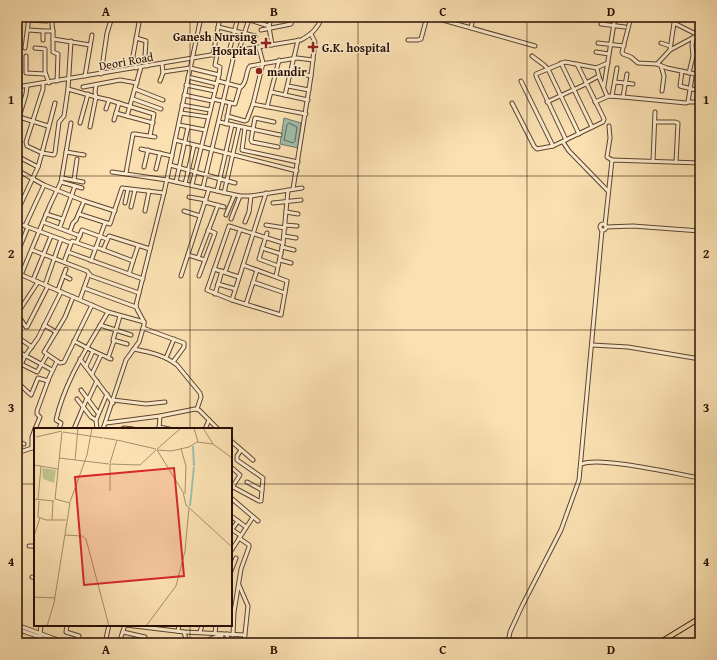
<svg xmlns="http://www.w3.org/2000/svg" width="717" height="660" viewBox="0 0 717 660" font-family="'Gentium Book Plus',serif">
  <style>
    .water { fill: #9fbeab; stroke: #6f7868 }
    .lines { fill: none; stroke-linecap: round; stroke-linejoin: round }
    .shore { stroke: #646657; stroke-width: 1 }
    .minor-casing { stroke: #5d432f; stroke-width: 5 }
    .major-casing { stroke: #280e03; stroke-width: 6 }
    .minor { stroke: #fceccd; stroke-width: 3 }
    .major { stroke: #fbe1b2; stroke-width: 4 }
    .grid { fill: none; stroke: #280e03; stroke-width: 1; stroke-opacity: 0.55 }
    .poi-dot { fill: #8f2418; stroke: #fceccd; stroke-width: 1.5 }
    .labels { text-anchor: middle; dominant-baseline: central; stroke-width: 3; stroke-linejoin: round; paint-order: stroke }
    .poi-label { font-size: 12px; font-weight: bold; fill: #280e03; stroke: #fceccd; text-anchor: start }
    .street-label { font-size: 12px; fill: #280e03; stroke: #fceccd }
    .inset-river { fill: none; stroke: #9fbeab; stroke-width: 2 }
    .inset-road { fill: none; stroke: #a78d6c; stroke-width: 1 }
    .view { fill: #d62828; fill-opacity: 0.15; stroke: #d62828; stroke-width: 2 }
    .inset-edge { fill: none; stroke: #280e03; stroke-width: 2 }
    .neatline { fill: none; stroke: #280e03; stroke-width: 1.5 }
    .grid-label { font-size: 13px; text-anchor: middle; font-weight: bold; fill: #280e03 }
  </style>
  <rect width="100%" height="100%" fill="#fbe1b2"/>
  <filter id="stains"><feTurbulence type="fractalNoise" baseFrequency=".005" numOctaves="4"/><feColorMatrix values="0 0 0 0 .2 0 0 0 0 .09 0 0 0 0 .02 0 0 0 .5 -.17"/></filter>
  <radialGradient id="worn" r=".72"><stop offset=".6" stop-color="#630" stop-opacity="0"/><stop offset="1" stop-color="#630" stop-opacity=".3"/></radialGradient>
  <polygon class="water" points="284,118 301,123 298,148 280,144"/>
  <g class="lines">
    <polygon class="shore" points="289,123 297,127 295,141 293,143 284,140 287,125"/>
    <defs>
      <g id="minor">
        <polyline points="53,17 52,25 53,31"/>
        <polyline points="240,17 269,26"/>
        <polyline points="271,17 269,27 272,45"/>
        <polyline points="432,17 535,46"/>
        <polyline points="631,17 622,52 623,54 631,57 638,63 657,64 667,68 700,75"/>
        <polyline points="646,17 650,19 652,17"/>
        <polyline points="663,17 664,18"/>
        <polyline points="71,19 71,17"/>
        <polyline points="29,20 47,21"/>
        <polyline points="601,24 625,27"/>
        <polyline points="218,27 256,36"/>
        <polyline points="471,28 473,17"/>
        <polyline points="28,30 43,31"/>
        <polyline points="261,30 291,24 292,21 278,17"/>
        <polyline points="136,38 146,41 145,56 147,66"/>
        <polyline points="53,39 90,45"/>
        <polyline points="43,40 43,31 53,31 53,52 58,54 57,81"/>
        <polyline points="408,40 418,40 421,39 427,17"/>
        <polyline points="598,43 624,46"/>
        <polyline points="661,43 670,46"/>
        <polyline points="25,48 29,17"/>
        <polyline points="35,48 45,49 45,72 49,83"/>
        <polyline points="239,50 249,19"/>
        <polyline points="670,50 674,23 698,35"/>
        <polyline points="229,52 238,17"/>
        <polyline points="596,52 609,54"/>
        <polyline points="213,55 220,17"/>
        <polyline points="26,56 26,73 45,74"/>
        <polyline points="532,56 544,65 548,69 579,134"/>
        <polyline points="561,63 592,127"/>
        <polyline points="657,64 670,50 698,35"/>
        <polyline points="661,66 664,76 662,91"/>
        <polyline points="141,67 127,116 153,123"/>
        <polyline points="136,68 133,56 140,17"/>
        <polyline points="596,68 608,63"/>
        <polyline points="291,71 311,76"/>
        <polyline points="682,71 680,86 700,91"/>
        <polyline points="163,72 190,68 219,75 220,67 215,65 217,55"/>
        <polyline points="689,73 693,56 692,45 693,38"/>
        <polyline points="101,74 107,33 112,17"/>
        <polyline points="85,76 92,35"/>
        <polyline points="188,77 217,84"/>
        <polyline points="160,81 163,73 162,64"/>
        <path d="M218 81 241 87C248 82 245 72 250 66L297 58 313 60"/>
        <polyline points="521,81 553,146"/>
        <polyline points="615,82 633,84"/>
        <polyline points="586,83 599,76"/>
        <polyline points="96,85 95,92 96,97"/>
        <polyline points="186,85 215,91"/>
        <polyline points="288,86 309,90"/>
        <polyline points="604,86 615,17"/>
        <path d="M17 87 301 40C312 34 318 28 322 17"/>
        <polyline points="83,87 120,80 137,83"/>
        <polyline points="68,89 96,97"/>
        <polyline points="135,89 163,100"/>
        <polyline points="271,92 308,100"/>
        <polyline points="184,95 212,101"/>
        <polyline points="285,95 298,40"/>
        <polyline points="612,96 617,68"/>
        <polyline points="623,97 686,103 688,102 692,77"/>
        <polyline points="133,99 161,109"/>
        <polyline points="213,99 235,104 240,87"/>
        <polyline points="547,102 586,84"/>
        <polyline points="595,102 609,96 623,97 627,74"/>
        <polyline points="688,102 698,102 700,91"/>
        <polyline points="55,103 42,153 54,155 55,153 59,122 64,116 68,89 71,41"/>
        <polyline points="512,103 534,146 537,149 553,146 603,122 604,119 577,64"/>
        <polyline points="253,104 306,114"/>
        <polyline points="182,105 210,110"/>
        <polyline points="267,107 279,60"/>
        <polyline points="106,109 109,100"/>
        <polyline points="116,113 127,116"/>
        <polyline points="181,113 208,117"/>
        <polyline points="227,116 245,121 247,120 253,104 263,63 259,48"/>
        <polyline points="19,117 48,126"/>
        <polyline points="114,120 119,103"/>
        <polyline points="219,122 280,135"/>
        <polyline points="274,122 255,118 251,140 252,142 278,147"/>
        <polyline points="655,122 675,122 678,123 676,162"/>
        <polyline points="80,123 88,94"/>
        <polyline points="17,124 26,94 27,86"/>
        <polyline points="226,124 230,103"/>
        <polyline points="179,125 205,130"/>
        <polyline points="609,126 610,138 607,157 612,160"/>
        <polyline points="90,127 96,97 109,100 154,114 150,136"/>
        <polyline points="245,128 242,150 298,162"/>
        <polyline points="175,140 297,171"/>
        <polyline points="566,140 536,76 536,74 565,62 597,68 599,77 607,96"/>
        <polyline points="563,142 569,151 608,191"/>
        <polyline points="141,149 172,156"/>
        <polyline points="66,152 84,155"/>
        <polyline points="17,156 38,167 42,153 27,146 26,142 43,89 43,83"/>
        <polyline points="653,161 655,112"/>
        <polyline points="170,165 235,183"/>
        <polyline points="144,167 148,150"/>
        <polyline points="156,169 160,153"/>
        <polyline points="17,170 44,185 84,201"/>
        <polyline points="112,172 167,180 240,196 251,196 302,188"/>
        <polyline points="126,173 133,134 135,134 155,137"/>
        <polyline points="62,178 83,182"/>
        <polyline points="74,180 77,159"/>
        <polyline points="17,182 21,173"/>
        <polyline points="61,182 82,188"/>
        <polyline points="176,182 188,127"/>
        <polyline points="185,184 194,146"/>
        <polyline points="192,185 219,75"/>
        <polyline points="203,187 235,51"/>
        <polyline points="293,189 311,76 315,42 311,34"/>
        <polyline points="217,191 232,125"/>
        <polyline points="224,193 239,127"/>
        <polyline points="189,197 206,200"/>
        <polyline points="205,202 224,207"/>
        <polyline points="125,203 128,189"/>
        <polyline points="273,203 301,200"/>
        <polyline points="131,207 135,190"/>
        <polyline points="145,211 149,191"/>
        <polyline points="184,211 200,216"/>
        <polyline points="17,212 38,167"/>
        <polyline points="286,212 298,214"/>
        <polyline points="46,214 62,219"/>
        <polyline points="79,214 110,224 122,188 164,193"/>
        <polyline points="226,215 234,196"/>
        <polyline points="231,219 240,196"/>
        <polyline points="43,222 80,236"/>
        <polyline points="245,222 249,212 251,196"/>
        <polyline points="17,223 71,243"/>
        <circle cx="603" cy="227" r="3"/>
        <polyline points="266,225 285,228"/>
        <polyline points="285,225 297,226"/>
        <polyline points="605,225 612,160 700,163"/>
        <polyline points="25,226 44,185"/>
        <polyline points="60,227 75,186"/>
        <polyline points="606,227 633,226 700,231"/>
        <polyline points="70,231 73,223 76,220 84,201 115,211"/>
        <polyline points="267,233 259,259 278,266"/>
        <polyline points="284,236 296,238"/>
        <polyline points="77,242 82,230 107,239"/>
        <polyline points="96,247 133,261 138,246"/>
        <polyline points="282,247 294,250"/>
        <polyline points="262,248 281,254"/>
        <polyline points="32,250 87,271 91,276 139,293"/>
        <polyline points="103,250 109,236 150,249"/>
        <polyline points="68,252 143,279"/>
        <polyline points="17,254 28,227"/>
        <polyline points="188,255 205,260"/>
        <polyline points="198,258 218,205"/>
        <polyline points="280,260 291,263"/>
        <polyline points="91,261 105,223"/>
        <polyline points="64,262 72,241 95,249"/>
        <polyline points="17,265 22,271"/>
        <polyline points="243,265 287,281 281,315 232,300 207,290 229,226 283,243"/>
        <polyline points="214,269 239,277"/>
        <polyline points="225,272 240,230"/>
        <polyline points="17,273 108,312 144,322"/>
        <polyline points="129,274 133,261"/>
        <polyline points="21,275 50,205 61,182 71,123"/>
        <polyline points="64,276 70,279"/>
        <polyline points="181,276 209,189"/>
        <polyline points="199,276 215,233 208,230"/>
        <polyline points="276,276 283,243 288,190"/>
        <polyline points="33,280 51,236"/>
        <polyline points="253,282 285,293"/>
        <polyline points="218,284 235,289"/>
        <polyline points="45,285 61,239"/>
        <polyline points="84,288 136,307"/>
        <polyline points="58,290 66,269"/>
        <polyline points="215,294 222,271"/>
        <polyline points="73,297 65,317 44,352 60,363 64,362 92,305"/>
        <polyline points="80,299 89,274"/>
        <polyline points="232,300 266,193"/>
        <polyline points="246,304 257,270"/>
        <polyline points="17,314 26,327 27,327 48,286"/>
        <polyline points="17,314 38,282"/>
        <polyline points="120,316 113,340 127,344"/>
        <polyline points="44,325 56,332"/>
        <polyline points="100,325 131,335"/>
        <polyline points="143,328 184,343 184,347 173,362"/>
        <polyline points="17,337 32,347"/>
        <polyline points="74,341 93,351 111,359"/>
        <polyline points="592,345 628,347 700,359"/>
        <path d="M134 349C149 352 165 355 177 365L200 393 201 397 197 409"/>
        <polyline points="17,351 52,370"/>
        <polyline points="108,358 114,341"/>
        <polyline points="166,358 174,339"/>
        <polyline points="80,359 113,403"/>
        <polyline points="21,364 37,372 47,355"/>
        <polyline points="86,366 93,351"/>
        <polyline points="17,374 25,356 38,338 61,292"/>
        <polyline points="92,374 101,355"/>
        <polyline points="17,382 31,395 38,378 48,381"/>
        <polyline points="81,390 98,413"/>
        <polyline points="77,399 91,417 96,420"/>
        <polyline points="88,400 97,381"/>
        <polyline points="113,400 146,404 165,402"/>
        <polyline points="17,401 18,401"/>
        <polyline points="106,423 160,416 195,409 199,410 218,429"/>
        <polyline points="159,427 169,429"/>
        <polyline points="35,429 40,417 37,414 37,411 49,378 57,361"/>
        <path d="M59 429 61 423 56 420C65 380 88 347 108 312"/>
        <polyline points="74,429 87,398"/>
        <polyline points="97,429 96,420 107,394"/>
        <polyline points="103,429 126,360 139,342 144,325 144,322 137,309 136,305 164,193 201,17"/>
        <polyline points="122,429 124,428 133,429"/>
        <polyline points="159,429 160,416"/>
        <polyline points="205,429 209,420"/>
        <polyline points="17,441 24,444"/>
        <polyline points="231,441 253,460"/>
        <polyline points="32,448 32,437 35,429"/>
        <polyline points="17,453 35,447"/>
        <path d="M582 464C599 456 677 474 700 478"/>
        <polyline points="231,467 240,475 231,489"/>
        <polyline points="247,482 262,490"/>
        <polyline points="233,487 259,501 261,501 263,478 237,460 237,456 241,450"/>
        <polyline points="231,498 258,521"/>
        <polyline points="231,516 246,527"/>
        <polyline points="231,529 240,535"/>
        <polyline points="231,531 238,521"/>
        <polyline points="29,546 35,546"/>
        <polyline points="231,551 253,517"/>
        <polyline points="231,571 236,558"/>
        <polyline points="32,577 35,578"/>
        <polyline points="239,585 248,606 244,643"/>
        <polyline points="17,606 17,610"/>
        <polyline points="17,625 66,643"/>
        <polyline points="67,625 66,632 79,636 77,643"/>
        <polyline points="126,625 184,632 245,635"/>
        <polyline points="17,629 57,643"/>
        <polyline points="178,631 179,625"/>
        <polyline points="123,632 145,637"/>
        <polyline points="184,632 187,643"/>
        <polyline points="200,632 202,625"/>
        <polyline points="215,633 216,625"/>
        <polyline points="227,634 228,643"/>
        <polyline points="233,635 234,612 241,569 249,547 249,545 239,538"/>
        <polyline points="17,643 21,630"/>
        <polyline points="39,643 41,625"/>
        <polyline points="105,643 109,625"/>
        <polyline points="119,643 125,625"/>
        <polyline points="157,643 158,642 164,643"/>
        <polyline points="173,643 175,643"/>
        <polyline points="200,643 221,635"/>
        <polyline points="221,643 222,634"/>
        <polyline points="332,643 335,642 347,643"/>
        <polyline points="508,643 510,632 522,606 561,530 579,480 602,230"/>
      </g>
      <g id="major">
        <polyline points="698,17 700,18"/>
        <polyline points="659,643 700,618"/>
      </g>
    </defs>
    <use href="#minor" class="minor-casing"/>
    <use href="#major" class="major-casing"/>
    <use href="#minor" class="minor"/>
    <use href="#major" class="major"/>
  </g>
  <path class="grid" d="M190 17V429M358 17V643M527 17V643M17 176H700M17 330H700M17 484H35M231 484H700M190 625V643"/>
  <g class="poi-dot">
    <path d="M264 37h4v4h4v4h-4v4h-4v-4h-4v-4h4z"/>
    <path d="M311 41h4v4h4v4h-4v4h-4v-4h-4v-4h4z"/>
    <circle cx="259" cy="71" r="4"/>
  </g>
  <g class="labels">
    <g class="poi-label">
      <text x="257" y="36" text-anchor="end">Ganesh Nursing<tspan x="257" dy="14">Hospital</tspan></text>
      <text x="322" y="47">G.K. hospital</text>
      <text x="267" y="71">mandir</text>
    </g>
    <g class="street-label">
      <text transform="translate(126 61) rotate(-10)">Deori Road</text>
    </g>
  </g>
  <g transform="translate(34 428)">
    <rect width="198" height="198" fill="#fbe1b2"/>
    <path d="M8 40 22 42 20 55 9 51Z" fill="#bfc38c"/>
    <path class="inset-river" d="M159 18 160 38M156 78 160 39"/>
    <path class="inset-road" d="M160 0 164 14M169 0 179 16 198 30M29 4 69 10M2 9 28 3M70 10 82 12M83 12 122 21M123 21 147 0M147 21 152 38M123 22 149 64 152 77 198 119M123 22 137 23 155 19 163 14 179 16M25 30 75 36M41 32 44 0M76 35 83 12M76 36V63M76 36 106 37 122 22M0 37 24 41M151 66 152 38M0 71 20 73M4 72 7 38M5 73 4 89 12 92H32M36 74 53 27 58 0M18 92 19 73M31 107 48 108 52 111 75 198M0 108 6 90M0 169 21 170M13 198 20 175 36 75 21 71 28 4M112 198 142 158 151 123 155 80"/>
    <path class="view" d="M140 40 150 148 50 157 41 49Z"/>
    <rect width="198" height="198" class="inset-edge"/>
  </g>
  <rect width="717" height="660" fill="none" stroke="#fbe1b2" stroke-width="44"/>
  <rect x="22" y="22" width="673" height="616" class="neatline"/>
  <g class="grid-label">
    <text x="106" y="16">A</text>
    <text x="274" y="16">B</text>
    <text x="443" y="16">C</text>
    <text x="611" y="16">D</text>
    <text x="11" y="104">1</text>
    <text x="706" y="104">1</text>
    <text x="11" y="258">2</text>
    <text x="706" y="258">2</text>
    <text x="11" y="412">3</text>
    <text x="706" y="412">3</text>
    <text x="11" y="566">4</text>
    <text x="706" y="566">4</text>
    <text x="106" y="654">A</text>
    <text x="274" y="654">B</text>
    <text x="443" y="654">C</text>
    <text x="611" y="654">D</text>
  </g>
  <rect width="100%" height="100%" filter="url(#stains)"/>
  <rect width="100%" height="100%" fill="url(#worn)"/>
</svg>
